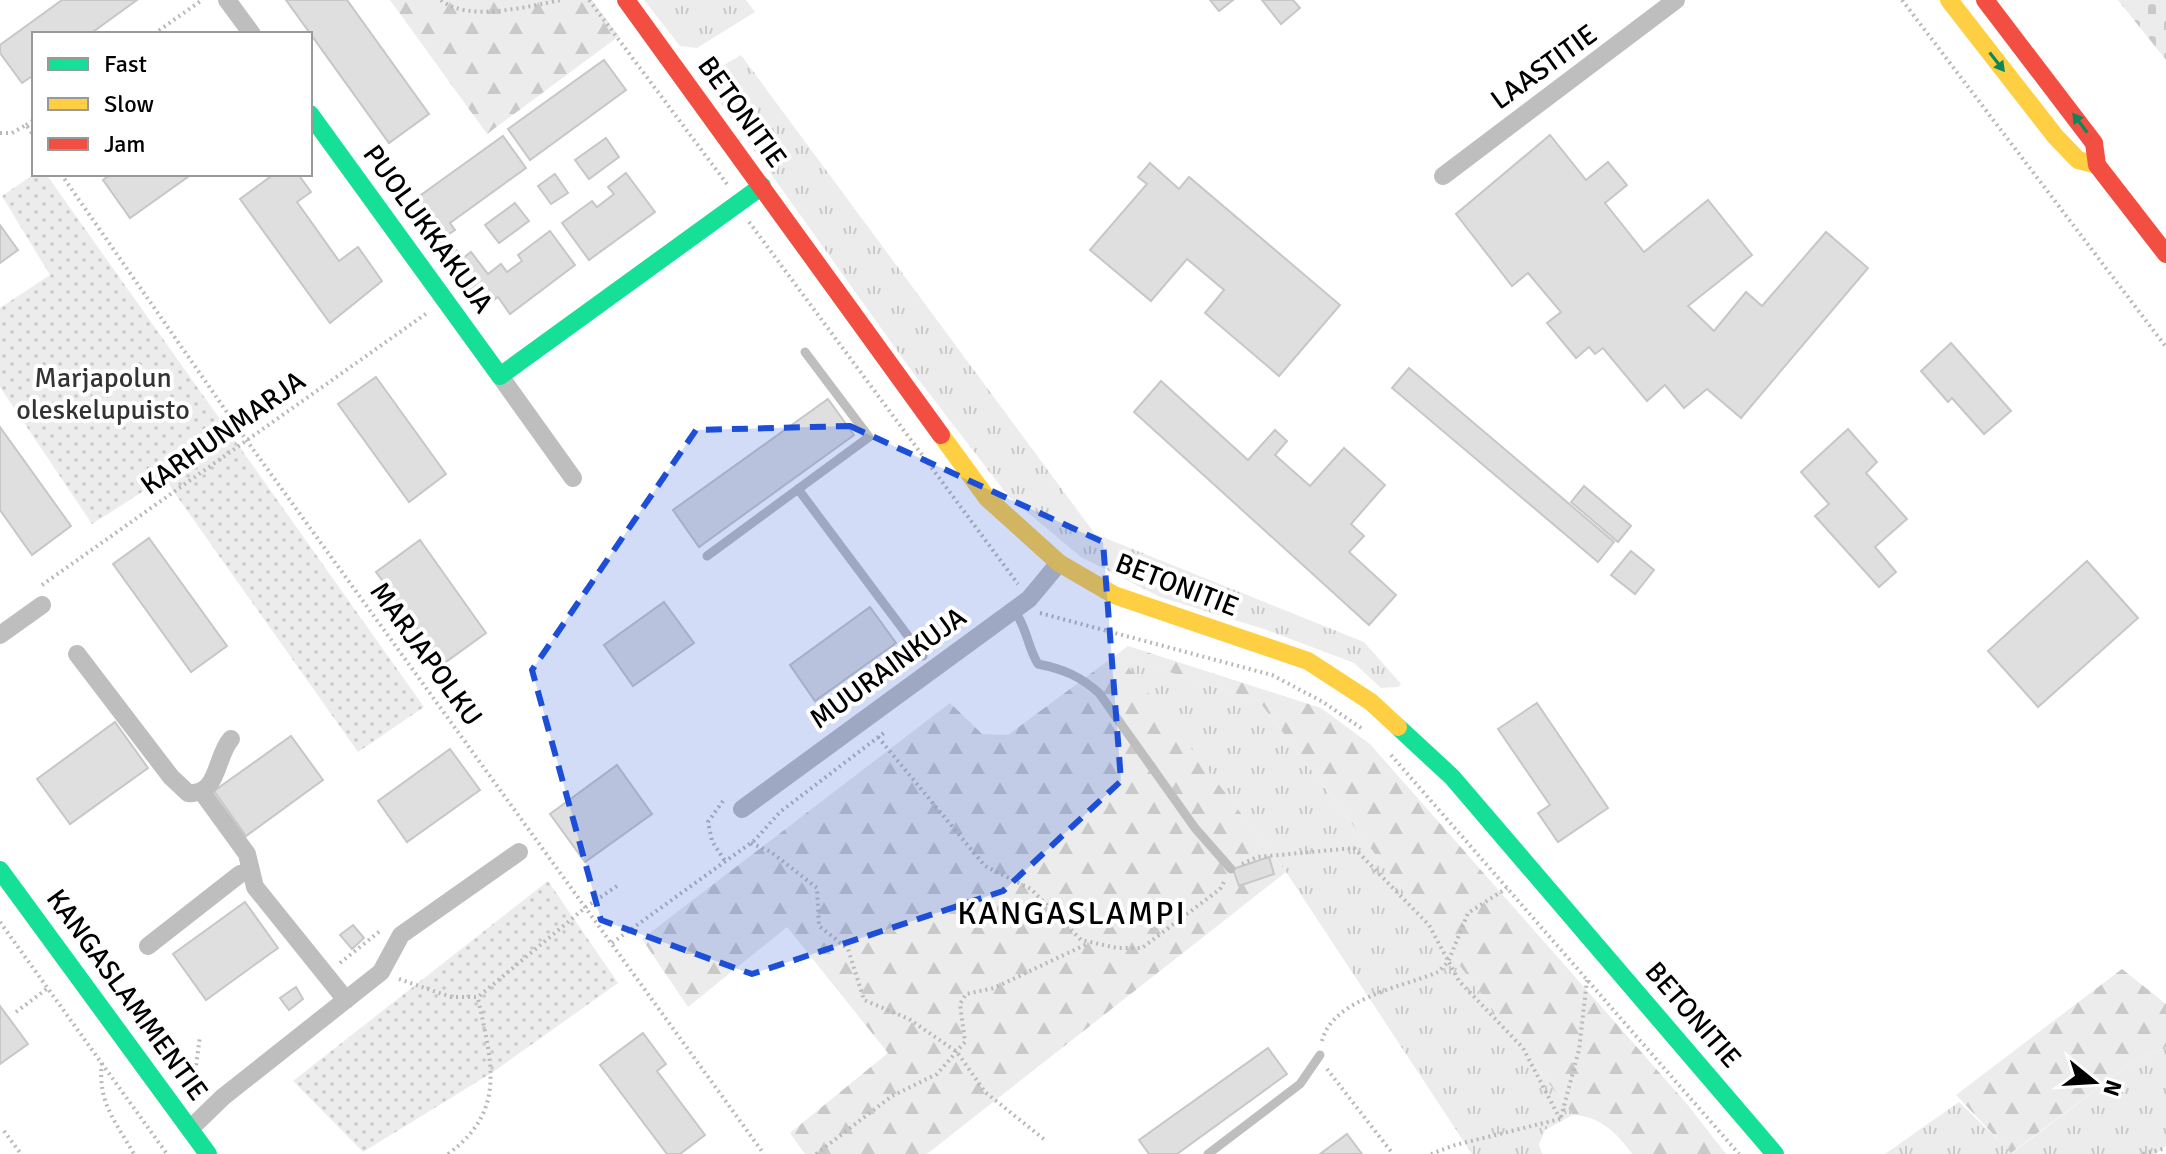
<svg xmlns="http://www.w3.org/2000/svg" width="2166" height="1154" viewBox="0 0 2166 1154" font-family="Signika,sans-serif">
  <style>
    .grass { fill: url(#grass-tufts) }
    .forest { fill: url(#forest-firs) }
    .cemetery { fill: url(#cemetery-stones) }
    .park { fill: url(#park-dots) }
    .building { fill: #dfdfdf; stroke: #c7c7c7; stroke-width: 2 }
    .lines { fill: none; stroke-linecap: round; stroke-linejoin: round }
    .path { stroke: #b9b9b9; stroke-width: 4; stroke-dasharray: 2 4; stroke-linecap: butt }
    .lane { stroke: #bebebe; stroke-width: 9 }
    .street { stroke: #bebebe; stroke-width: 18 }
    .fast { stroke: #16e098; stroke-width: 18 }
    .slow { stroke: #ffcf43; stroke-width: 18 }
    .jam { stroke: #f24e42; stroke-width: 18 }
    .oneway { fill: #0d865b }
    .marked { fill: #1d4ed8; fill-opacity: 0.2; stroke: #1d4ed8; stroke-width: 6; stroke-dasharray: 16 10; stroke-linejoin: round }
    .labels { text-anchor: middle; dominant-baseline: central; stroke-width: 8; stroke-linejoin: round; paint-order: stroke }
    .street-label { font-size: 28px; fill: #000; stroke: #fff }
    .park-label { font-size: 28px; fill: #333; stroke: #fff }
    .quarter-label { font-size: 32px; letter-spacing: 2px; fill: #000; stroke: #fff }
  </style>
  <defs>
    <pattern id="grass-tufts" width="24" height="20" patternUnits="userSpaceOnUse" patternTransform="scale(2)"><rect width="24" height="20" fill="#ececec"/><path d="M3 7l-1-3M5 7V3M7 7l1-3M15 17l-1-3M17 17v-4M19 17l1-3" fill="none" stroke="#c9c9c9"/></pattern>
    <pattern id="forest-firs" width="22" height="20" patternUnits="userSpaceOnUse" patternTransform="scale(2)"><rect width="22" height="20" fill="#ececec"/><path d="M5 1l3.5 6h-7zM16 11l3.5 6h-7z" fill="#c9c9c9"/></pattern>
    <pattern id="cemetery-stones" width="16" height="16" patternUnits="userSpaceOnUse" patternTransform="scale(2)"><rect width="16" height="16" fill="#ececec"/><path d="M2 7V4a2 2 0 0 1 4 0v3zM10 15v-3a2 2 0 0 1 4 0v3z" fill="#c9c9c9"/></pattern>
    <pattern id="park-dots" width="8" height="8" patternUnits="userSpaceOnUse" patternTransform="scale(2)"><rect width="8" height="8" fill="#ececec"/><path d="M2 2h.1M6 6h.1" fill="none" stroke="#c9c9c9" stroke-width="1.8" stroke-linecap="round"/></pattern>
  </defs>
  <rect width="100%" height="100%" fill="#fff"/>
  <g class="grass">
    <polygon points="644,0 746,0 755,12 697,48 680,46"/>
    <polygon points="741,55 1095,534 1364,642 1401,684 1398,687 1381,688 1354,663 1267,630 1160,597 1081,557 1009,497 911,370 708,86 722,66"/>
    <polygon points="1118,655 1259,701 1573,1115 1545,1130 1539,1144 1542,1154 1472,1154 1286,872"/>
    <polygon points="2166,1047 2166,1146 2156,1154 1885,1154 1959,1102 2012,1153 2130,1064"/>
  </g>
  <g class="forest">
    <polygon points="390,0 592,0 619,36 487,134"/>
    <path d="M1128 646 1321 708 1370 744 1687 1104 1726 1154H1632C1617 1133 1600 1116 1573 1115L1259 701 1120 656 1286 872 927 1154H805L790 1133 888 1053 787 927 688 1007 642 939 950 703 982 734 1008 735Z"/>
    <polygon points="2122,969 2166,1004 2166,1047 2130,1064 2011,1153 1956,1095"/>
  </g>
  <polygon class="cemetery" points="2118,0 2166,0 2166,60"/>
  <g class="park">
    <polygon points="34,174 46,174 424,707 358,752 164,478 92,524 0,387 0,308 50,275 2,196"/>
    <polygon points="548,881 618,983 493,1072 363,1152 293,1081"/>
  </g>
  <g class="building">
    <polygon points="62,0 137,0 90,34 34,34 34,75 22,83 0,53 0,45"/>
    <polygon points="286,0 347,0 429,114 389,143"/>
    <polygon points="1210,0 1233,0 1219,11"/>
    <polygon points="1262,0 1293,0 1300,8 1281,24"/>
    <polygon points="604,60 626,90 530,160 508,129"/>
    <polygon points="1550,135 1586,180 1608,162 1627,185 1605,203 1644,252 1708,200 1752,255 1688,306 1714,331 1746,292 1762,306 1826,232 1868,268 1741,418 1707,389 1684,408 1665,385 1647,401 1603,348 1595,354 1589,347 1576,358 1547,323 1561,312 1528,273 1512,286 1456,214"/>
    <polygon points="503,136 526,168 450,223 455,230 446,236 457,251 445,259 407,205"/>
    <polygon points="606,138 619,157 589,179 575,160"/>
    <polygon points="1150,163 1179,189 1189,177 1340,305 1279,376 1205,313 1224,290 1187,259 1151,301 1090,250 1147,184 1138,177"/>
    <polygon points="626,173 655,212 589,260 562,223 592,201 597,207 614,194 608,187"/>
    <polygon points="111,174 192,174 130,218 103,180"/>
    <polygon points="274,174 298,174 311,192 297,202 339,261 358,247 382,281 330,323 240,199"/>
    <polygon points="555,174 568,193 551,204 538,186"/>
    <polygon points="515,203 529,221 499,243 485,225"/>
    <polygon points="0,225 18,250 0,263"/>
    <polygon points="550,231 575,265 510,314 498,297 481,309 450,268 471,252 488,274 501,264 507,272 522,261 518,255"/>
    <polygon points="1951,343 2011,411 1984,434 1952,398 1948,402 1921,371"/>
    <polygon points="1409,368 1614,542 1598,562 1392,388"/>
    <polygon points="376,377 446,474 409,502 338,404"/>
    <polygon points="1161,381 1248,460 1275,430 1287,441 1275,455 1310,486 1344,448 1385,485 1351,524 1364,536 1349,552 1396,595 1369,625 1134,412"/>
    <polygon points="828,399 854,435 699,547 673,510"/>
    <polygon points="0,427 71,526 32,555 0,510"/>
    <polygon points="1848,429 1877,462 1866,473 1907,519 1875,547 1896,572 1879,587 1815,516 1829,504 1801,472"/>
    <polygon points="1584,486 1631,526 1618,542 1571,502"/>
    <polygon points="149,538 227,646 191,672 113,564"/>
    <polygon points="420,540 486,633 443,664 376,572"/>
    <polygon points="1631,551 1654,570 1635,594 1611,575"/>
    <polygon points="2087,561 2138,618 2038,707 1988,651"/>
    <polygon points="664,602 694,643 633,686 604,645"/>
    <polygon points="870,607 896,643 815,701 790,665"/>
    <polygon points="1537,703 1608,808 1558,842 1538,813 1550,805 1498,729"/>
    <polygon points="115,722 148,768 70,824 37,779"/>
    <polygon points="291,736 323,780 246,836 214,791"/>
    <polygon points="450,749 480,790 407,842 378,801"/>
    <polygon points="617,765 652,814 585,862 550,814"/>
    <polygon points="1269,857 1274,874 1239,886 1233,869"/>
    <polygon points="245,902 278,948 206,1000 173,954"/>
    <polygon points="353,925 364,938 352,949 340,935"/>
    <polygon points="296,987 303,999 289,1010 280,998"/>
    <polygon points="0,1006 28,1044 0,1064"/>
    <polygon points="643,1033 666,1064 657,1071 705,1135 680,1154 667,1154 600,1065"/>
    <polygon points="1268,1048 1287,1074 1177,1154 1149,1154 1139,1140"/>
    <polygon points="1347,1134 1362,1154 1320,1154"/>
  </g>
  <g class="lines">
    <g class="path">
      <path d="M441 0C468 23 530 6 561 0"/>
      <polyline points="589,0 727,184"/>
      <polyline points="1902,0 2166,347"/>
      <polyline points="154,34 202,0"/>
      <polyline points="26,125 34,120"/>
      <polyline points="0,133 12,133 26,125 34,136"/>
      <polyline points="61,174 247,441 764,1154"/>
      <polyline points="749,222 1018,584"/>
      <polyline points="42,585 427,313"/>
      <polyline points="1040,613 1272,675 1323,702 1364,730"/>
      <polyline points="878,737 985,866 1031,889 1081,940 1117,948 1142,948 1220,889 1225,880"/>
      <polyline points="1391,755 1739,1154"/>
      <polyline points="723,801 708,822 712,841 725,861"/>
      <polyline points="751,843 771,852 817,888 819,926 848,949 864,1000 909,1019 957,1052 985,1092 1045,1140"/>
      <polyline points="1242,864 1257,857 1354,848 1429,925 1459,981 1523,1048 1560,1119"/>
      <polyline points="0,922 167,1154"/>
      <polyline points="612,943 755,840 780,812 885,732"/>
      <polyline points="340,963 380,931"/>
      <polyline points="399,979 451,997 478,997 586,907 620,884"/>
      <polyline points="16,1012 48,988"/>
      <path d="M1322 1041C1333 998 1403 987 1438 972L1448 962 1468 913 1507 888"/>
      <path d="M102 1063C97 1102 116 1122 134 1154"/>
      <polyline points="1327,1069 1393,1154"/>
      <polyline points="193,1089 200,1036"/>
      <polyline points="1561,1117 1579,1050 1587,980"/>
      <polyline points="4,1131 21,1154"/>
      <path d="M448 1154C508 1110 491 1061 478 998"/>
      <polyline points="816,1154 892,1096 937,1074 965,1042 960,1004 966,994 994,988 1089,943"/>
      <polyline points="1431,1154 1455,1145 1560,1119"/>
      <polyline points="2143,1154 2166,1148"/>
    </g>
    <g class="lane">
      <polyline points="798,489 923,656"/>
      <polyline points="707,556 869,437 805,352"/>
      <path d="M1014 610C1027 627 1027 646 1038 664 1063 669 1080 676 1099 693L1195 828 1231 869"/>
      <polyline points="1208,1154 1300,1084 1320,1055"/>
    </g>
    <g class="street">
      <polyline points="227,0 252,34"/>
      <polyline points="1443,176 1676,0"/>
      <polyline points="500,376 573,478"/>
      <polyline points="0,635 42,605"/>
      <path d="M77 654 171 777 188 793C219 796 215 757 231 739"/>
      <polyline points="202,792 247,854 255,887 346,1000"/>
      <polyline points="742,809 1029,599 1059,563"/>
      <polyline points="148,946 240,874 250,871"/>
      <polyline points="190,1129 223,1097 381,972 401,935 519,852"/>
    </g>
    <g class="fast">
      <polyline points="310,114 500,376 762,186"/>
      <polyline points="1398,727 1452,777 1775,1154"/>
      <polyline points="0,870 208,1154"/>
    </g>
    <g class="slow">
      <polyline points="1949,0 2055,136 2078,160 2097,165"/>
      <polyline points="941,435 987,498 1059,563 1114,595 1308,661 1371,702 1398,727"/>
    </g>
    <g class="jam">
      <polyline points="626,0 941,435"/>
      <polyline points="1985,0 2094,143 2097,165 2166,254"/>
    </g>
  </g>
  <defs><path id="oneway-solid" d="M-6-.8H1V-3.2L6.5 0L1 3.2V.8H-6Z" transform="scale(2)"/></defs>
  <g class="oneway">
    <use href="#oneway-solid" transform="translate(1997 62) rotate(52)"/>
    <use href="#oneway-solid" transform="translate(2080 123) rotate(-127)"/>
  </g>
  <path class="marked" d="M850 426 1103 542 1121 781 1003 891 752 974 601 920 532 670 696 430Z"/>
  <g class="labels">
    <g class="street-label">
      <text transform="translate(1544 67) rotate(-36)">LAASTITIE</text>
      <text transform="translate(742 112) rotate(54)">BETONITIE</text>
      <text transform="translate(428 229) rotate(54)">PUOLUKKAKUJA</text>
      <text transform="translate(223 433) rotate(-35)">KARHUNMARJA</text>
      <text transform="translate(1177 585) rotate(21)">BETONITIE</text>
      <text transform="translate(426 654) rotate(54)">MARJAPOLKU</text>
      <text transform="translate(888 668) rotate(-36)">MUURAINKUJA</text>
      <text transform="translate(127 995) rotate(54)">KANGASLAMMENTIE</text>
      <text transform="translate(1693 1015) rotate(49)">BETONITIE</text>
    </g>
    <g class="park-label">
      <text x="103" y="378">Marjapolun<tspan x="103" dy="32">oleskelupuisto</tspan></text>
    </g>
    <g class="quarter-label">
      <text x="1072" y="913">KANGASLAMPI</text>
    </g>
  </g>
  <rect x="32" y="32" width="280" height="144" fill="#ffffff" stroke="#999999" stroke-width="2"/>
  <rect x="48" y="58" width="40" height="12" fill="#16e098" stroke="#999999" stroke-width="2"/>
  <text x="104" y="72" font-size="24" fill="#000000">Fast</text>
  <rect x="48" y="98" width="40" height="12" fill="#ffcf43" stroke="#999999" stroke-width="2"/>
  <text x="104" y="112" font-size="24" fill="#000000">Slow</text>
  <rect x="48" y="138" width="40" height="12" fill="#f24e42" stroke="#999999" stroke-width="2"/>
  <text x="104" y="152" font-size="24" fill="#000000">Jam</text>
  <g transform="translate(2094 1082) rotate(108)" stroke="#ffffff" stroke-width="6" paint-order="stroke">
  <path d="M0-6L14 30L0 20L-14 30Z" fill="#000000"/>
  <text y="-12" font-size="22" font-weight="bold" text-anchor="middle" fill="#000000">N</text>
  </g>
</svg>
